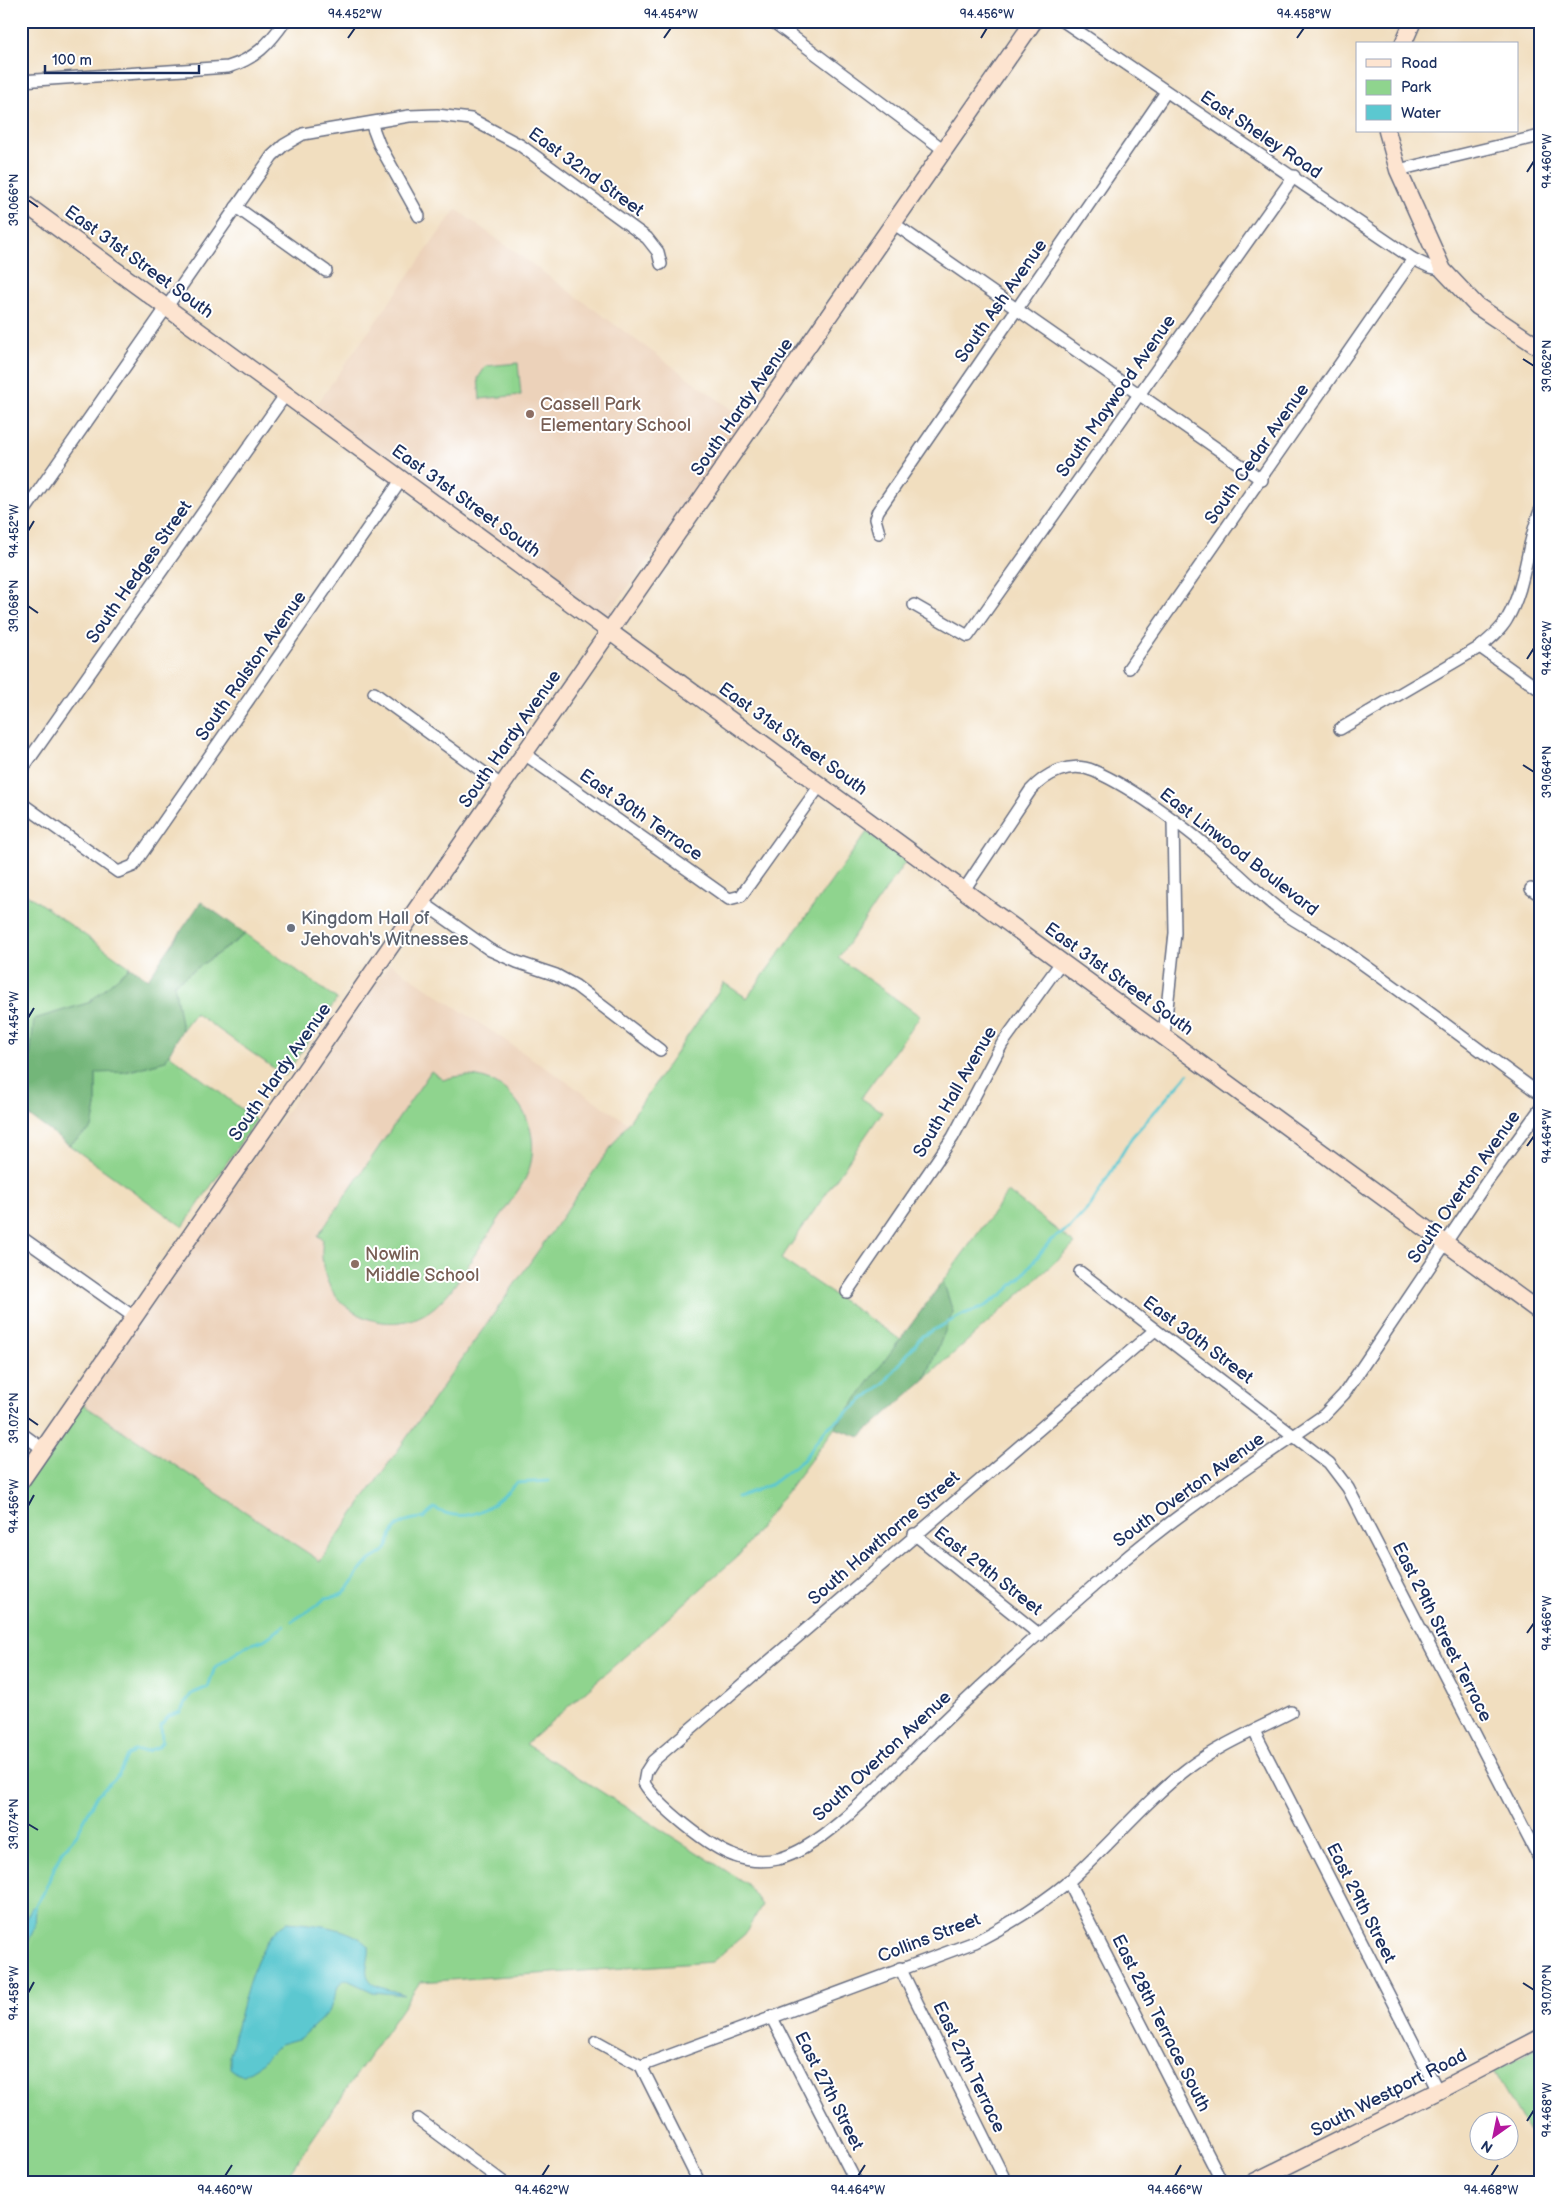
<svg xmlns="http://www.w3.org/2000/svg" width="1561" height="2203" viewBox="0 0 1561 2203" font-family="'Balsamiq Sans',sans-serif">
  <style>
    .built { fill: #ecd2ba }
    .green { fill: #8fd48e; stroke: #558276 }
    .forest { fill: #73b679; stroke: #47726c }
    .water { fill: #5bc8d0; stroke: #3b7c97 }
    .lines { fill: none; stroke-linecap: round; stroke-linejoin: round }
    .stream { stroke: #5bc8d0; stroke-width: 3 }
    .street-casing { stroke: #666c80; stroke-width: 14 }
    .secondary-casing { stroke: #666c80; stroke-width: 19 }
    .street { stroke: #fff; stroke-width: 11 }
    .secondary { stroke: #fde4d0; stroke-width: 16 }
    .ticks { fill: none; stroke: #1b2f5e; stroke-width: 2 }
    .education-dot { fill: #8d6e63; stroke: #fff; stroke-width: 2 }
    .worship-dot { fill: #6b7280; stroke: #fff; stroke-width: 2 }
    .labels { text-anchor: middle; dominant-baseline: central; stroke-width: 4; stroke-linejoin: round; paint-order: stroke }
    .street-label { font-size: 18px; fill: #1b2f5e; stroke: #fff }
    .education-label { font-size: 18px; fill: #785e54; stroke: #fff; text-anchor: start }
    .worship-label { font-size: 18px; fill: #5b616d; stroke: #fff; text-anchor: start }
    .neatline { fill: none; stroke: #1b2f5e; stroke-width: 2 }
    .ticks-label { font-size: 12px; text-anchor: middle; fill: #1b2f5e }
  </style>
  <rect width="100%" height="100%" fill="#fff"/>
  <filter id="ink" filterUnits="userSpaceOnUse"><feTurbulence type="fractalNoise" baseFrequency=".02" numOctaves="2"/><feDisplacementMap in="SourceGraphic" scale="10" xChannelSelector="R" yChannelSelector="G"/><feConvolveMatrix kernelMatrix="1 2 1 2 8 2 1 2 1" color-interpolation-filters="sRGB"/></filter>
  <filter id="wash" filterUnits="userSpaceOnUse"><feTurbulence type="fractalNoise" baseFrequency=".0096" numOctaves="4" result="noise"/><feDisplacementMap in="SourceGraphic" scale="20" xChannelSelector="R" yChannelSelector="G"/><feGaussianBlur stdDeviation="1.12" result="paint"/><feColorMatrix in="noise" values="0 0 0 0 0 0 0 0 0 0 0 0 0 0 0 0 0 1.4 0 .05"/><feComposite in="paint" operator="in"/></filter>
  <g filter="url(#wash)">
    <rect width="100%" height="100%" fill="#f1debf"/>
    <g class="built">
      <polygon points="456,209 749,422 613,608 614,610 611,617 603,617 314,408"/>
      <polygon points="390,963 628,1123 320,1562 82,1404"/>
    </g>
    <g class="green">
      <polygon points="518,363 521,395 480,399 478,378 486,366"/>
      <polygon points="867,832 906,861 838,958 920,1016 861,1098 882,1112 781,1259 901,1340 739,1555 526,1744 747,1884 762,1905 745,1934 712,1962 420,1982 283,2182 21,2182 21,1492 82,1404 320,1561 628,1123 724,983 747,998"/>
      <polygon points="21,890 130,967 88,1003 35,1019 30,1058 21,1063"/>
      <polygon points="246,934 337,999 285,1076 195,1013 182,1030 174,984"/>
      <polygon points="169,1054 256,1120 183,1227 69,1145 92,1128 96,1106 96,1072 126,1072 165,1061"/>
      <path d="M431 1071 443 1080C505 1058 554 1129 523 1183 508 1205 493 1228 478 1250 466 1267 455 1288 440 1302 415 1328 375 1329 347 1307 326 1291 319 1264 323 1239L318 1236Z"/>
      <polygon points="1008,1192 1075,1244 925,1379 953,1312 943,1281"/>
      <polygon points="1540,2046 1540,2139 1527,2130 1493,2072"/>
    </g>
    <g class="forest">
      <polygon points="201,902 246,934 174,984 182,1030 165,1061 125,1072 96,1073 96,1106 92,1128 69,1145 21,1110 21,1063 30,1058 34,1019 88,1003 130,967 148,979"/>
      <polygon points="943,1281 953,1312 925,1379 860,1437 835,1428"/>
    </g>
    <g class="water">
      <polygon points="32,1907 36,1908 35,1927 21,1957 25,1923"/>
      <path d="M287 1922C313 1924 351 1927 369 1946 370 1954 368 1958 367 1966 363 1989 390 1988 405 1995L373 1992 345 1979 339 1984 329 2012 301 2038 280 2044 257 2067 244 2075 238 2074 230 2068V2055C240 2019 252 1940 287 1922Z"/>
    </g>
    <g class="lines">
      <g class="stream">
        <polyline points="737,1497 770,1485 803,1460 825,1430 884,1383 922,1336 964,1314 982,1308 1003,1294 1021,1277 1051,1240 1070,1228 1091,1205 1132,1137 1188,1074"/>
        <path d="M292 1621C300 1616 321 1604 325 1598 354 1594 349 1582 365 1565 370 1558 381 1556 386 1549 389 1545 390 1539 392 1534 397 1522 412 1518 424 1518L434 1508C467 1527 494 1507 516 1483L549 1481"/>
        <polyline points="32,1911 43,1894 61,1853 77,1834 97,1795 119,1774 126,1758 134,1751 147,1751 158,1747 162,1742 161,1725 169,1716 180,1712 191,1694 208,1687 215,1667 248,1645 264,1640 284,1626"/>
      </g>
    </g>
  </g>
  <g filter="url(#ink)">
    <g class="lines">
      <defs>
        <g id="street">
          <polyline points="772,21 944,150"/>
          <polyline points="1063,21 1413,259 1430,267 1443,270"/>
          <path d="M21 81 228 67C255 59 269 44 285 21"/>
          <polyline points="371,123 379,144 419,216"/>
          <polyline points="1398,170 1540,136"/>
          <polyline points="236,207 326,271"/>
          <polyline points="893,223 1262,480"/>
          <polyline points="21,516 272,156 284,145 303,134 409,116 437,115 471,119 520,145 647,238 658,252 661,264"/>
          <polyline points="879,533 875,519 878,511 1166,92"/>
          <polyline points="914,605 968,636 1294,176"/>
          <polyline points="1480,647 1540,690"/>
          <polyline points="1129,668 1413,259"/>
          <polyline points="374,693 501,785"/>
          <path d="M1340 729 1480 647C1490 639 1501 630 1507 619 1526 587 1526 546 1540 511"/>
          <polyline points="523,753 729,899 741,896 821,784"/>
          <polyline points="21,771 286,394"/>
          <polyline points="21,803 118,872 133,866 402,479"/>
          <polyline points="1531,889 1540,895"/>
          <path d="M964 890 1030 791C1046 773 1070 761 1094 771 1136 789 1193 833 1227 864 1246 880 1264 899 1284 913 1300 925 1319 933 1336 945 1405 993 1472 1045 1540 1094"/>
          <polyline points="422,902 490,950 517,962 556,975 576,986 660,1050"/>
          <polyline points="1164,1036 1175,933 1173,821"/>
          <polyline points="21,1237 134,1317"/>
          <polyline points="1080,1272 1329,1463 1348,1488 1540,1860"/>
          <polyline points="847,1292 953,1137 1002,1044 1062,961"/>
          <path d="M1155 1330 653 1761 646 1772 644 1783C657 1805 710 1848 735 1856 748 1861 763 1862 778 1859 830 1846 895 1767 935 1730 994 1673 1057 1617 1119 1564 1183 1509 1255 1463 1324 1415L1344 1394 1486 1183 1540 1109"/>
          <polyline points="21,1433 43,1449"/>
          <polyline points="914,1534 1040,1635"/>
          <polyline points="1254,1731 1438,2091"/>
          <polyline points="1068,1881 1222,2182"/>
          <polyline points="900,1968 1006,2182"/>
          <polyline points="771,2016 856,2182"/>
          <polyline points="596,2041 641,2066 699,2182"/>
          <path d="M641 2066 975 1942C1008 1925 1040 1905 1068 1882 1109 1846 1144 1802 1187 1769 1219 1745 1256 1730 1291 1712"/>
          <polyline points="418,2119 503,2182"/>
        </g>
        <g id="secondary">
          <polyline points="1403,44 1413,21"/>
          <polyline points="1387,131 1398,170 1443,270 1477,306 1540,348"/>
          <polyline points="21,201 1540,1312"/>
          <path d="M21 1481C357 993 695 507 1034 21"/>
          <polyline points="1254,2182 1438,2091 1540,2038"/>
        </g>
      </defs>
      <use href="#street" class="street-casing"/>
      <use href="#secondary" class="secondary-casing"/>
      <use href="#street" class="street"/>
      <use href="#secondary" class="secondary"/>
    </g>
  </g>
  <path class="ticks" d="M348 38 355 28M664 38 671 28M981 38 987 28M1297 38 1304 28M1527 172 1534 161M28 200 38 207M1523 359 1534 366M28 531 34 521M28 606 38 613M1527 659 1534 648M1523 765 1534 772M28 1018 34 1008M1527 1146 1534 1136M28 1418 38 1425M28 1506 34 1495M1527 1633 1534 1623M28 1824 38 1830M1523 1983 1534 1990M28 1993 34 1982M1527 2121 1534 2110M225 2176 232 2165M542 2176 549 2165M858 2176 865 2165M1175 2176 1181 2165M1491 2176 1498 2165"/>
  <g class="education-dot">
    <circle cx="530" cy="414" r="5"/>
    <circle cx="355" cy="1264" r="5"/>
  </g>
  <circle class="worship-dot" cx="291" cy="928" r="5"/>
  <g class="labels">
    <g class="street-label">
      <text transform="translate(1261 135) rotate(34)">East Sheley Road</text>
      <text transform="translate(586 172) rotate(36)">East 32nd Street</text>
      <text transform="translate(139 262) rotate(36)">East 31st Street South</text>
      <text transform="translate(1001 301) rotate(-55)">South Ash Avenue</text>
      <text transform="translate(1116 396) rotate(-55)">South Maywood Avenue</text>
      <text transform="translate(742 407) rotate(-55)">South Hardy Avenue</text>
      <text transform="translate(1257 454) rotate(-55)">South Cedar Avenue</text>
      <text transform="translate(466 501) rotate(36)">East 31st Street South</text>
      <text transform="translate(139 572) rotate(-55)">South Hedges Street</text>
      <text transform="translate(251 666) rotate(-55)">South Ralston Avenue</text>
      <text transform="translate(510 739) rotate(-55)">South Hardy Avenue</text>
      <text transform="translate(793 739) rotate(36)">East 31st Street South</text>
      <text transform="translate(641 815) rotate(35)">East 30th Terrace</text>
      <text transform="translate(1239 852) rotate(38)">East Linwood Boulevard</text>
      <text transform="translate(1119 979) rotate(36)">East 31st Street South</text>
      <text transform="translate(280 1072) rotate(-55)">South Hardy Avenue</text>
      <text transform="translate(955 1092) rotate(-60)">South Hall Avenue</text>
      <text transform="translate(1464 1187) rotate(-55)">South Overton Avenue</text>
      <text transform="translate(1198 1340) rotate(37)">East 30th Street</text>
      <text transform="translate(1189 1490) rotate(-36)">South Overton Avenue</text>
      <text transform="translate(884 1538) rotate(-41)">South Hawthorne Street</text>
      <text transform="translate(988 1571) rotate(38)">East 29th Street</text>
      <text transform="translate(1442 1632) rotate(63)">East 29th Street Terrace</text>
      <text transform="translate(882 1756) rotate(-43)">South Overton Avenue</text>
      <text transform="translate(1361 1903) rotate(63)">East 29th Street</text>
      <text transform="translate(929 1938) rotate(-21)">Collins Street</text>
      <text transform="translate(1161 2023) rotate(63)">East 28th Terrace South</text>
      <text transform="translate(969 2067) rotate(64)">East 27th Terrace</text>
      <text transform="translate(829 2091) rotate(63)">East 27th Street</text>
      <text transform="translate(1389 2093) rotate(-27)">South Westport Road</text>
    </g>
    <g class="education-label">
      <text x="540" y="404">Cassell Park<tspan x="540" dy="21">Elementary School</tspan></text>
      <text x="365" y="1254">Nowlin<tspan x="365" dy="21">Middle School</tspan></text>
    </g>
    <g class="worship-label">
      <text x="301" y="918">Kingdom Hall of<tspan x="301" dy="21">Jehovah's Witnesses</tspan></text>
    </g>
  </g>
  <rect width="1561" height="2203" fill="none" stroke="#fff" stroke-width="55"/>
  <rect x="1356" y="42" width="162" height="90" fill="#ffffff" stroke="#a4acbf"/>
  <rect x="1366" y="59" width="25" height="8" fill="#fde4d0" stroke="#a4acbf"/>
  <text x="1401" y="68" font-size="15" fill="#1b2f5e">Road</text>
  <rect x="1366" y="80" width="25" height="15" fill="#8fd48e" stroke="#a4acbf"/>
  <text x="1401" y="92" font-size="15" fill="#1b2f5e">Park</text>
  <rect x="1366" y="105" width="25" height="15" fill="#5bc8d0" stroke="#a4acbf"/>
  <text x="1401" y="118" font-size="15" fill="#1b2f5e">Water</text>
  <g transform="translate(1494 2136) rotate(213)"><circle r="24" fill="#ffffff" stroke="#a4acbf"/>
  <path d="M0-4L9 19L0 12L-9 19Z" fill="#b5179e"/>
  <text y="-8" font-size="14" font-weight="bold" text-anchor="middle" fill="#1b2f5e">N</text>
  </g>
  <path d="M45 65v8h154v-8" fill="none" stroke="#1b2f5e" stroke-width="2.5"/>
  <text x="52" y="65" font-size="15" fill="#1b2f5e" stroke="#ffffff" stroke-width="4" paint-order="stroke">100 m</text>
  <rect x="28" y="28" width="1506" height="2148" class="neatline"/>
  <g class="ticks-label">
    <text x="355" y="18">94.452°W</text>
    <text x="671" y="18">94.454°W</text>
    <text x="987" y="18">94.456°W</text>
    <text x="1304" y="18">94.458°W</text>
    <text transform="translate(1547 161) rotate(-90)" y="4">94.460°W</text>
    <text transform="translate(14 200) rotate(-90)" y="4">39.066°N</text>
    <text transform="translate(1547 366) rotate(-90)" y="4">39.062°N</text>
    <text transform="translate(14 531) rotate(-90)" y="4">94.452°W</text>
    <text transform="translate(14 606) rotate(-90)" y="4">39.068°N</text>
    <text transform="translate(1547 648) rotate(-90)" y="4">94.462°W</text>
    <text transform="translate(1547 772) rotate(-90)" y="4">39.064°N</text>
    <text transform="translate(14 1018) rotate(-90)" y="4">94.454°W</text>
    <text transform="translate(1547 1136) rotate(-90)" y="4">94.464°W</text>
    <text transform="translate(14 1418) rotate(-90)" y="4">39.072°N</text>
    <text transform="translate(14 1506) rotate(-90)" y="4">94.456°W</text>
    <text transform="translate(1547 1623) rotate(-90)" y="4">94.466°W</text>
    <text transform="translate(14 1824) rotate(-90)" y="4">39.074°N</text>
    <text transform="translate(1547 1990) rotate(-90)" y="4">39.070°N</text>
    <text transform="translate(14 1993) rotate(-90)" y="4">94.458°W</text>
    <text transform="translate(1547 2110) rotate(-90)" y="4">94.468°W</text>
    <text x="225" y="2194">94.460°W</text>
    <text x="542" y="2194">94.462°W</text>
    <text x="858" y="2194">94.464°W</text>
    <text x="1175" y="2194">94.466°W</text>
    <text x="1491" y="2194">94.468°W</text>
  </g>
</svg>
